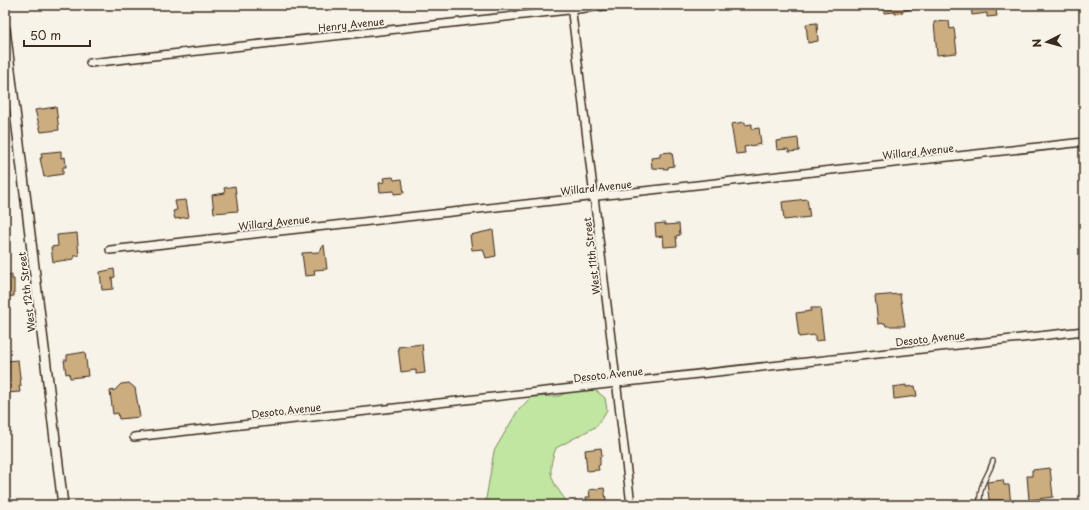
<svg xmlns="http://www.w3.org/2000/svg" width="1089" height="510" viewBox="0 0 1089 510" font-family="'Playpen Sans',sans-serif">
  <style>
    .green { fill: #c1e6a1; stroke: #7e8860 }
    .building { fill: #cbad7f; stroke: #3b2a1e }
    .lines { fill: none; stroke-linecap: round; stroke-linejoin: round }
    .service-casing { stroke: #3b2a1e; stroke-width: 6 }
    .minor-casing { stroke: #3b2a1e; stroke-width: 10 }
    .tertiary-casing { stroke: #3b2a1e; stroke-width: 12 }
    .service { stroke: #f7f3e8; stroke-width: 3.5 }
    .minor { stroke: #f7f3e8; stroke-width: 7 }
    .tertiary { stroke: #f7f3e8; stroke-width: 9 }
    .labels { text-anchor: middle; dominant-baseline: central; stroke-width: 3.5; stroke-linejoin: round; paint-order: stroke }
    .street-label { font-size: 10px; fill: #3b2a1e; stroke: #f7f3e8 }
  </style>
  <rect width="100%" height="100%" fill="#f7f3e8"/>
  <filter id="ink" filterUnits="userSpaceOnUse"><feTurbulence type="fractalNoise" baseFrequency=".025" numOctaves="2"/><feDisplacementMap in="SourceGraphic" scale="8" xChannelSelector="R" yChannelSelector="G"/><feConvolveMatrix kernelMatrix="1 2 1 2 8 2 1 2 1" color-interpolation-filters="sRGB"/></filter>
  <g filter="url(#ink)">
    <path class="green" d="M594 389 605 398 607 410 597 426 556 448C545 476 553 482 569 505H485L494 451 517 412 531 397 559 396 568 392Z"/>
    <g class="building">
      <polygon points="883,5 910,5 911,9 902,11 902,13 895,14 895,12 884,13"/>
      <polygon points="971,5 995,5 997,16 987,17 987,13 972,15"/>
      <polygon points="949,21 950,29 954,28 957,53 937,55 934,22"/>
      <polygon points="817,23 818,41 808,43 806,24"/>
      <polygon points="56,107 59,130 41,132 35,110"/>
      <polygon points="745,122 745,125 752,124 752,129 759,128 761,144 744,147 745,153 736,154 731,124"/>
      <polygon points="798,138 799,151 789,152 788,149 777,150 776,141"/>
      <polygon points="61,151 61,158 65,157 66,167 63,167 63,174 44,177 40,158 42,158 41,153"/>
      <polygon points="672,152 674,166 668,167 668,169 652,168 651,158 660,157 660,153"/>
      <polygon points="393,177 394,180 402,179 404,193 394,194 394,191 380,192 379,183 384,182 383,178"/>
      <polygon points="235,186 238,211 214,213 212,195 225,193 224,188"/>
      <polygon points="807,199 810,217 784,220 782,202"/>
      <polygon points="186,200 189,217 175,219 173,211 177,210 175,201"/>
      <polygon points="665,223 665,225 679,224 680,235 676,236 677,246 664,247 663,236 656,237 655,224"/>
      <polygon points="493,230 496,256 486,258 483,249 472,250 470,235"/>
      <polygon points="77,233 79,256 74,256 74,259 53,262 51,247 58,246 57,235"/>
      <polygon points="324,245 327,269 314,270 315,275 305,276 302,253 319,252"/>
      <polygon points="114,269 115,277 112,278 113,289 102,290 100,272"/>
      <polygon points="12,274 12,279 14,279 14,296 5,297 5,275"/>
      <polygon points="900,294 905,326 886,326 885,323 878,324 875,296"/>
      <polygon points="811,308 820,308 824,340 815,341 815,335 799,337 796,313 811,311"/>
      <polygon points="422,344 425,373 416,374 416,370 401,372 398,347"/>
      <polygon points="85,352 88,376 70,378 69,373 66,374 64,360 67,360 67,355"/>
      <polygon points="18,360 21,386 19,386 20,392 6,393 5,361"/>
      <polygon points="129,383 135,388 140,417 119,419 118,413 113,414 110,391 115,390 121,384"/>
      <polygon points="906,385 906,387 915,386 917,396 894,399 893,387"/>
      <polygon points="601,448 602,456 600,457 600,465 598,466 599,470 587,471 585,450"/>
      <polygon points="1050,468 1053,497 1029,500 1027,476 1032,476 1032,470"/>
      <polygon points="1003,480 1004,485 1009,485 1011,505 1002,505 1002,500 989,500 987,482"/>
      <polygon points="604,488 607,505 587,505 586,497 590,497 589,490"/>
    </g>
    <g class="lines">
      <defs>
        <path id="service" d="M980 505C979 482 987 480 993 461"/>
        <g id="minor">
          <polyline points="571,5 631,505"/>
          <polyline points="90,63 614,5"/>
          <polyline points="110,250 1084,142"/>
          <polyline points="134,437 1084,331"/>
        </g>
        <polyline id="tertiary" points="5,29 63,505"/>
      </defs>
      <use href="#service" class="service-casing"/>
      <use href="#minor" class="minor-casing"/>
      <use href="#tertiary" class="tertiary-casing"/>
      <use href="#service" class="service"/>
      <use href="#minor" class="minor"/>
      <use href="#tertiary" class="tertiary"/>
    </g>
  </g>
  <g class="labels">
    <g class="street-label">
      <text transform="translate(351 24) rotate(-6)">Henry Avenue</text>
      <text transform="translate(918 151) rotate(-6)">Willard Avenue</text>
      <text transform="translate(596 187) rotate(-6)">Willard Avenue</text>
      <text transform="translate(274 222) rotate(-6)">Willard Avenue</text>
      <text transform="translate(591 256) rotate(-97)">West 11th Street</text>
      <text transform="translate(26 292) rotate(-97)">West 12th Street</text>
      <text transform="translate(930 338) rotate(-6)">Desoto Avenue</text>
      <text transform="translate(608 374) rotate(-6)">Desoto Avenue</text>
      <text transform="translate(286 410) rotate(-6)">Desoto Avenue</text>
    </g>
  </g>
  <rect width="1089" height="510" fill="none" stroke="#f7f3e8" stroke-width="20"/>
  <rect x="10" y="10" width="1069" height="490" fill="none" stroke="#3b2a1e" stroke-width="1.5" filter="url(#ink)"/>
  <g transform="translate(1047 42) rotate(264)" stroke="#f7f3e8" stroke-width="3" paint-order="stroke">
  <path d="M0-3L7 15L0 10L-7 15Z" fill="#3b2a1e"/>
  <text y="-6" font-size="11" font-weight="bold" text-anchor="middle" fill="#3b2a1e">N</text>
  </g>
  <path d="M24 40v6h66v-6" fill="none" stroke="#3b2a1e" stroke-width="2"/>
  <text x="30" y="40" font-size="12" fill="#3b2a1e" stroke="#f7f3e8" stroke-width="3" paint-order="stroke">50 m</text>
</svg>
